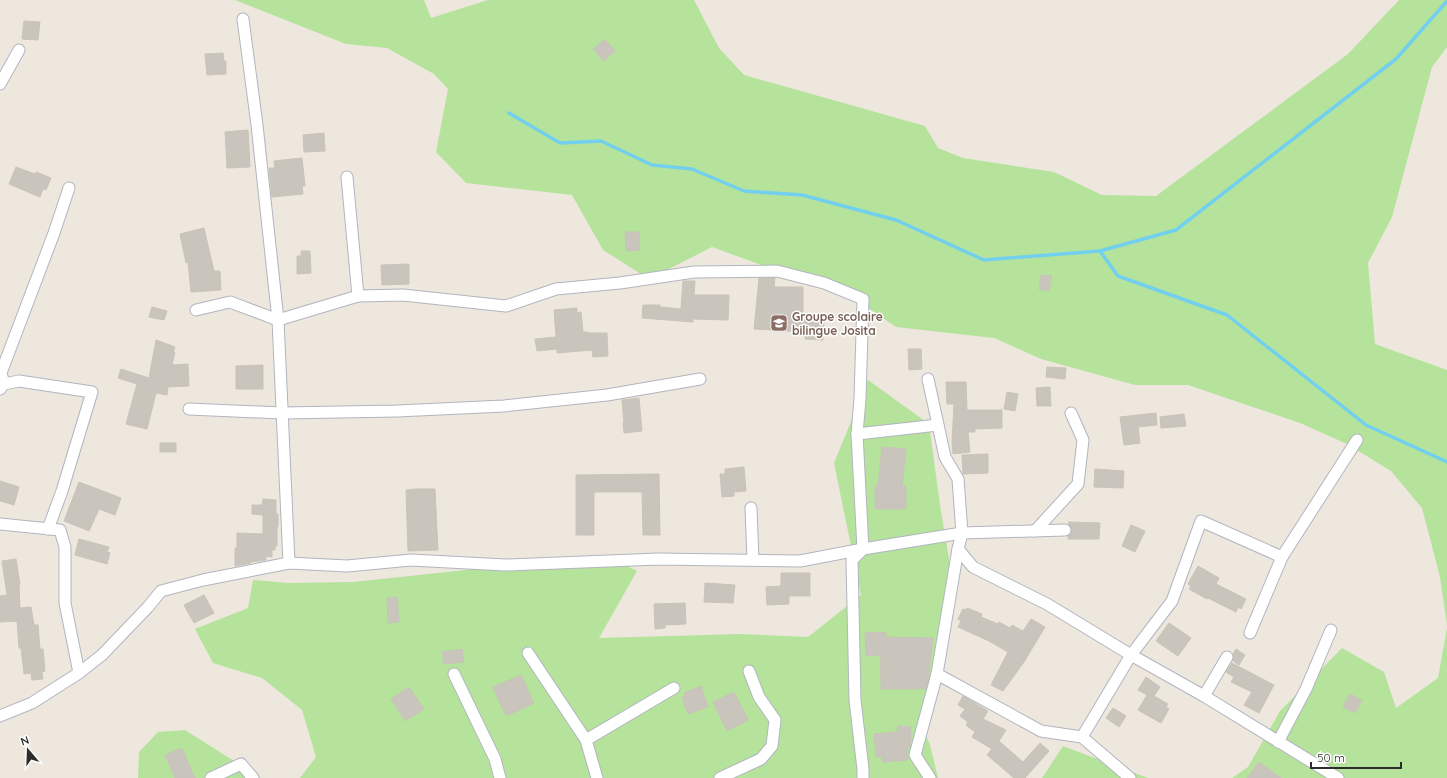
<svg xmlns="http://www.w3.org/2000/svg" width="1447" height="778" viewBox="0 0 1447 778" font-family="Quicksand,sans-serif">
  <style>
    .green { fill: #b5e39b }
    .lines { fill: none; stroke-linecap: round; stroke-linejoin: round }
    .stream { stroke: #72d0ee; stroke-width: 3.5 }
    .building { fill: #c9c5bd; stroke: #c9c3b8 }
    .street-casing { stroke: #b2b5bf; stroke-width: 13 }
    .street { stroke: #fff; stroke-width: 11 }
    .labels { text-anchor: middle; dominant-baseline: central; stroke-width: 3; stroke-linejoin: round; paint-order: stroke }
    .education-label { font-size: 12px; font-weight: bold; fill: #785e54; stroke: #fff; text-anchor: start }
  </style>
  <rect width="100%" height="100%" fill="#ede7de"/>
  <g class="green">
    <polygon points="235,0 424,0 431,18 488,0 694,0 719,48 744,75 925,126 938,148 963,158 1054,172 1102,195 1156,196 1348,54 1399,0 1447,0 1447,47 1432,67 1392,217 1368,263 1375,344 1447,370 1447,625 1440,577 1422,508 1391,471 1347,444 1300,423 1188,385 1135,385 1041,359 994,338 896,327 855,299 712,247 649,279 603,250 572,195 466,183 436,152 448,89 434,74 387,48 346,44"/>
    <polygon points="868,380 929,424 941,512 953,582 934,667 919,717 930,745 938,778 300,778 316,757 302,710 262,678 213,663 195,629 248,608 253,580 288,583 353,582 605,555 637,571 599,638 740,634 808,637 861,595 834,463"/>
    <polygon points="1447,628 1447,778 1232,778 1248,767 1280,711 1342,648 1384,672 1396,708 1438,678"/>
    <polygon points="185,730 261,778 138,778 139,752 158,732"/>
    <polygon points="1063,746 1148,778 1042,778"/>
  </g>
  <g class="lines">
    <g class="stream">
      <polyline points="509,113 560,143 601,141 652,165 692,169 744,191 802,195 896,220 984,260 1100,251 1176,230 1396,59 1447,1"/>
      <polyline points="1100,251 1118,276 1227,315 1366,425 1447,462"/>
    </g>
  </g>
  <g class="building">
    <polygon points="24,21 40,22 38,40 22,39"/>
    <polygon points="605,39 615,51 604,61 593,49"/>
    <polygon points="223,53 224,61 226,61 226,74 207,75 205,54"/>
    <polygon points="248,130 250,167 227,168 225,132"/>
    <polygon points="324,133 325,151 304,152 303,135"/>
    <polygon points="302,158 305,186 302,186 303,194 272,197 269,168 275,168 274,161"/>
    <polygon points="16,167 35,174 36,172 51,178 46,190 43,189 40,197 9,184"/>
    <polygon points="204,228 214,271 220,271 221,290 191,292 188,262 186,263 180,234"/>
    <polygon points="625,232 639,232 640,250 626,251"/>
    <polygon points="301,251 310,251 311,273 297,274 297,256 301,256"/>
    <polygon points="409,264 409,284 382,285 381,265"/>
    <polygon points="1041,275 1052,276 1049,291 1039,289"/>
    <polygon points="759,278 775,278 774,287 803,287 803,319 824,320 823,340 805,339 805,332 754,329"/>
    <polygon points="683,281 695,281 694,295 729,295 728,320 693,319 693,322 642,318 643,305 660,305 660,307 681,309"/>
    <polygon points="152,307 167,311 164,320 149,317"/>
    <polygon points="577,308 577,313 581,312 583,332 588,332 588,333 607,333 608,356 593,357 592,350 557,353 557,349 537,351 535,339 556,337 554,310"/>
    <polygon points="156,340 175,347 173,352 175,352 172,365 188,364 189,386 168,387 167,395 156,393 147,429 126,424 137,384 118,378 121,369 149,378"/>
    <polygon points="908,349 921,349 922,369 909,370"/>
    <polygon points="263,365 263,389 236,389 236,366"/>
    <polygon points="1047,367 1066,368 1065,379 1046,377"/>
    <polygon points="946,382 966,382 967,410 1002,410 1002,428 975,429 975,432 968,432 970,452 953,454 952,442 954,404 947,404"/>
    <polygon points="1050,387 1051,406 1037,406 1036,388"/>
    <polygon points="1007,392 1018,394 1015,411 1004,409"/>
    <polygon points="639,398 642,431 624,433 623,423 624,423 622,400"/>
    <polygon points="1156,413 1157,425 1138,427 1140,443 1124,445 1120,417"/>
    <polygon points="1184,414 1186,426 1161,428 1160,417"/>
    <rect x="160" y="443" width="16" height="9"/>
    <polygon points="882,447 906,449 902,486 906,486 906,509 875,509 875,486 878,486"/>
    <polygon points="988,454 988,473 963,474 962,455"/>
    <polygon points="744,467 746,491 734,492 734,496 722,497 720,474 725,474 725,469"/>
    <polygon points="1095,469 1124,471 1123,488 1094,487"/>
    <polygon points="659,474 660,535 643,535 642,492 594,492 594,535 576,535 576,475"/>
    <polygon points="0,481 19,487 14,505 0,501"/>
    <polygon points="79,482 121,498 115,515 99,509 89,531 64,521"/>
    <polygon points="416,489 435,489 438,550 408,551 406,490"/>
    <polygon points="263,499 276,500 276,514 278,514 278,527 277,527 277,546 275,546 275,550 272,550 272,557 266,556 266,560 251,562 251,563 235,566 235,548 237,548 237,533 263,534 263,515 252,514 252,505 262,505"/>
    <polygon points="1068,522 1100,523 1099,539 1068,539 1068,536 1071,534 1072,530"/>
    <polygon points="1131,525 1145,531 1135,552 1122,546"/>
    <polygon points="79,539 109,547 107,552 110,553 107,564 75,555"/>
    <polygon points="16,559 20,584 19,585 20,608 31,607 34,625 38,625 40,649 43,649 45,671 42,672 43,679 32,680 31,673 24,674 21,648 19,648 17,621 0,622 0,596 7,595 2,561"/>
    <polygon points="1198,566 1219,578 1216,584 1246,599 1241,609 1238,607 1236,612 1208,598 1207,599 1189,589 1191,586 1188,584"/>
    <polygon points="781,573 810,573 810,596 789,596 789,604 767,605 766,587 781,586"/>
    <polygon points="705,583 735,585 733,603 704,602"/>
    <polygon points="204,595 214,613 194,623 184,605"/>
    <polygon points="397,597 399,622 388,623 387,598"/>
    <polygon points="685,603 686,624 665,625 665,628 655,629 654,604"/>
    <polygon points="967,608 982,614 981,617 998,624 999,622 1010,628 1012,625 1023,631 1031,619 1045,627 1024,662 1003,691 991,685 1008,652 989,641 958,627 961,621 958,619 963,609 966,610"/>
    <polygon points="1169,623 1191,638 1178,656 1156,641"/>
    <polygon points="886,632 886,637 933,638 928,680 926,689 916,688 916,689 881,689 881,676 880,676 881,655 866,656 865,633"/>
    <polygon points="462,649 464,662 444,664 442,652"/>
    <polygon points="1236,649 1245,655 1239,665 1233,661 1233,654"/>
    <polygon points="1232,663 1274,685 1259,713 1244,705 1252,692 1231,682 1234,677 1226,672"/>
    <polygon points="521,675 534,703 506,716 493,687"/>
    <polygon points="1146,677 1160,687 1154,696 1168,704 1166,707 1169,709 1161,723 1138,710 1147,695 1138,690"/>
    <polygon points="701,686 708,707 688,714 682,697 685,696 684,693"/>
    <polygon points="409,687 424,709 405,721 391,699"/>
    <polygon points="734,692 748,720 727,731 713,702"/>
    <polygon points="1350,694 1362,700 1355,713 1343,707"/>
    <polygon points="963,696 988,711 983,719 1006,730 999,741 1023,762 1040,743 1049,751 1025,778 1014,778 987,755 992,749 972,737 975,732 966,725 968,722 960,716 965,709 958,705"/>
    <polygon points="1113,708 1126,716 1119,727 1106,718"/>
    <polygon points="898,726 911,727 910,747 907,747 908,760 882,762 882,757 876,757 874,734 897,732"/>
    <polygon points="182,748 195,778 175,778 165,755"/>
    <polygon points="1259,762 1281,778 1247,778"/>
  </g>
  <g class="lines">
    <defs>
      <g id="street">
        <polyline points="243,19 257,125 278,320 289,563"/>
        <polyline points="0,84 19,50"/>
        <polyline points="347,177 358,296"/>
        <polyline points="196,310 230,302 278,320 358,296 403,295 506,306 556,289 620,283 694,272 777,271 824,283 863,299 860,399 857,434 863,549 852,560 855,700 863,769 863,778"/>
        <polyline points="928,379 945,457 958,479 962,533 958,549 973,567 1047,604 1131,655 1204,696 1227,657"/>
        <polyline points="0,383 4,384 1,373 54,233 69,188"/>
        <polyline points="0,389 4,384 19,381 92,392 62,491 48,529"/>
        <polyline points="189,409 282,413 397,411 504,406 607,395 700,379"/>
        <polyline points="857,434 938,425"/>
        <polyline points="751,508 753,560"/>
        <polyline points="0,524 60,530 65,547 65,603 79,673"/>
        <polyline points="1035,531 1078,484 1083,440 1071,413"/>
        <polyline points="1250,633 1282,557 1357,440"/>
        <polyline points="528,653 586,740"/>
        <polyline points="454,674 495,759 500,778"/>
        <polyline points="937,674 1041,731 1082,737 1130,778"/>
        <polyline points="1204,696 1338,778"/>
        <polyline points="0,716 32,703 79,673 102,655 148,607 161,591 203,580 289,563 347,566 411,560 505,565 658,559 800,561 863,549 962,533 1065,530"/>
        <polyline points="1082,737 1131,655 1172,601 1201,521 1282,557"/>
        <polyline points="1278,742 1306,689 1331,630"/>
        <polyline points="211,778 241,764 253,778"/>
        <polyline points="597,778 586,740 674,688"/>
        <polyline points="720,778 761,759 772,746 775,720 759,697 749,671"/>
        <polyline points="930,778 915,755 937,674 958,549"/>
      </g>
    </defs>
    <use href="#street" class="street-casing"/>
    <use href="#street" class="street"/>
  </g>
  <defs>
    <symbol id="school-square" viewBox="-11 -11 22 22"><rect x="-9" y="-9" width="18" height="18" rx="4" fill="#8d6e63" stroke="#fff"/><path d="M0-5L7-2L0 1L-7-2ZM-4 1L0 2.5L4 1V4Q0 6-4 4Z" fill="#fff"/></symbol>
  </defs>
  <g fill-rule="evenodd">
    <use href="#school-square" x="769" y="313" width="20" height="20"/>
  </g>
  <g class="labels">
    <g class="education-label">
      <text x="792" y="316">Groupe scolaire<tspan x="792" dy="14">bilingue Josita</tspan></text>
    </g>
  </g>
  <g transform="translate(28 750) rotate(341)" stroke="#ffffff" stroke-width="3" paint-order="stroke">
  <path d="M0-3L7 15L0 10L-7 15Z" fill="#2c2c2c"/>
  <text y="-6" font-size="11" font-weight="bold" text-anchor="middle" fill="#2c2c2c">N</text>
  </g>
  <path d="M1311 762v6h90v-6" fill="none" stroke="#2c2c2c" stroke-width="2"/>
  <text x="1317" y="762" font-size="12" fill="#2c2c2c" stroke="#ffffff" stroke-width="3" paint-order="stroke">50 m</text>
</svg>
